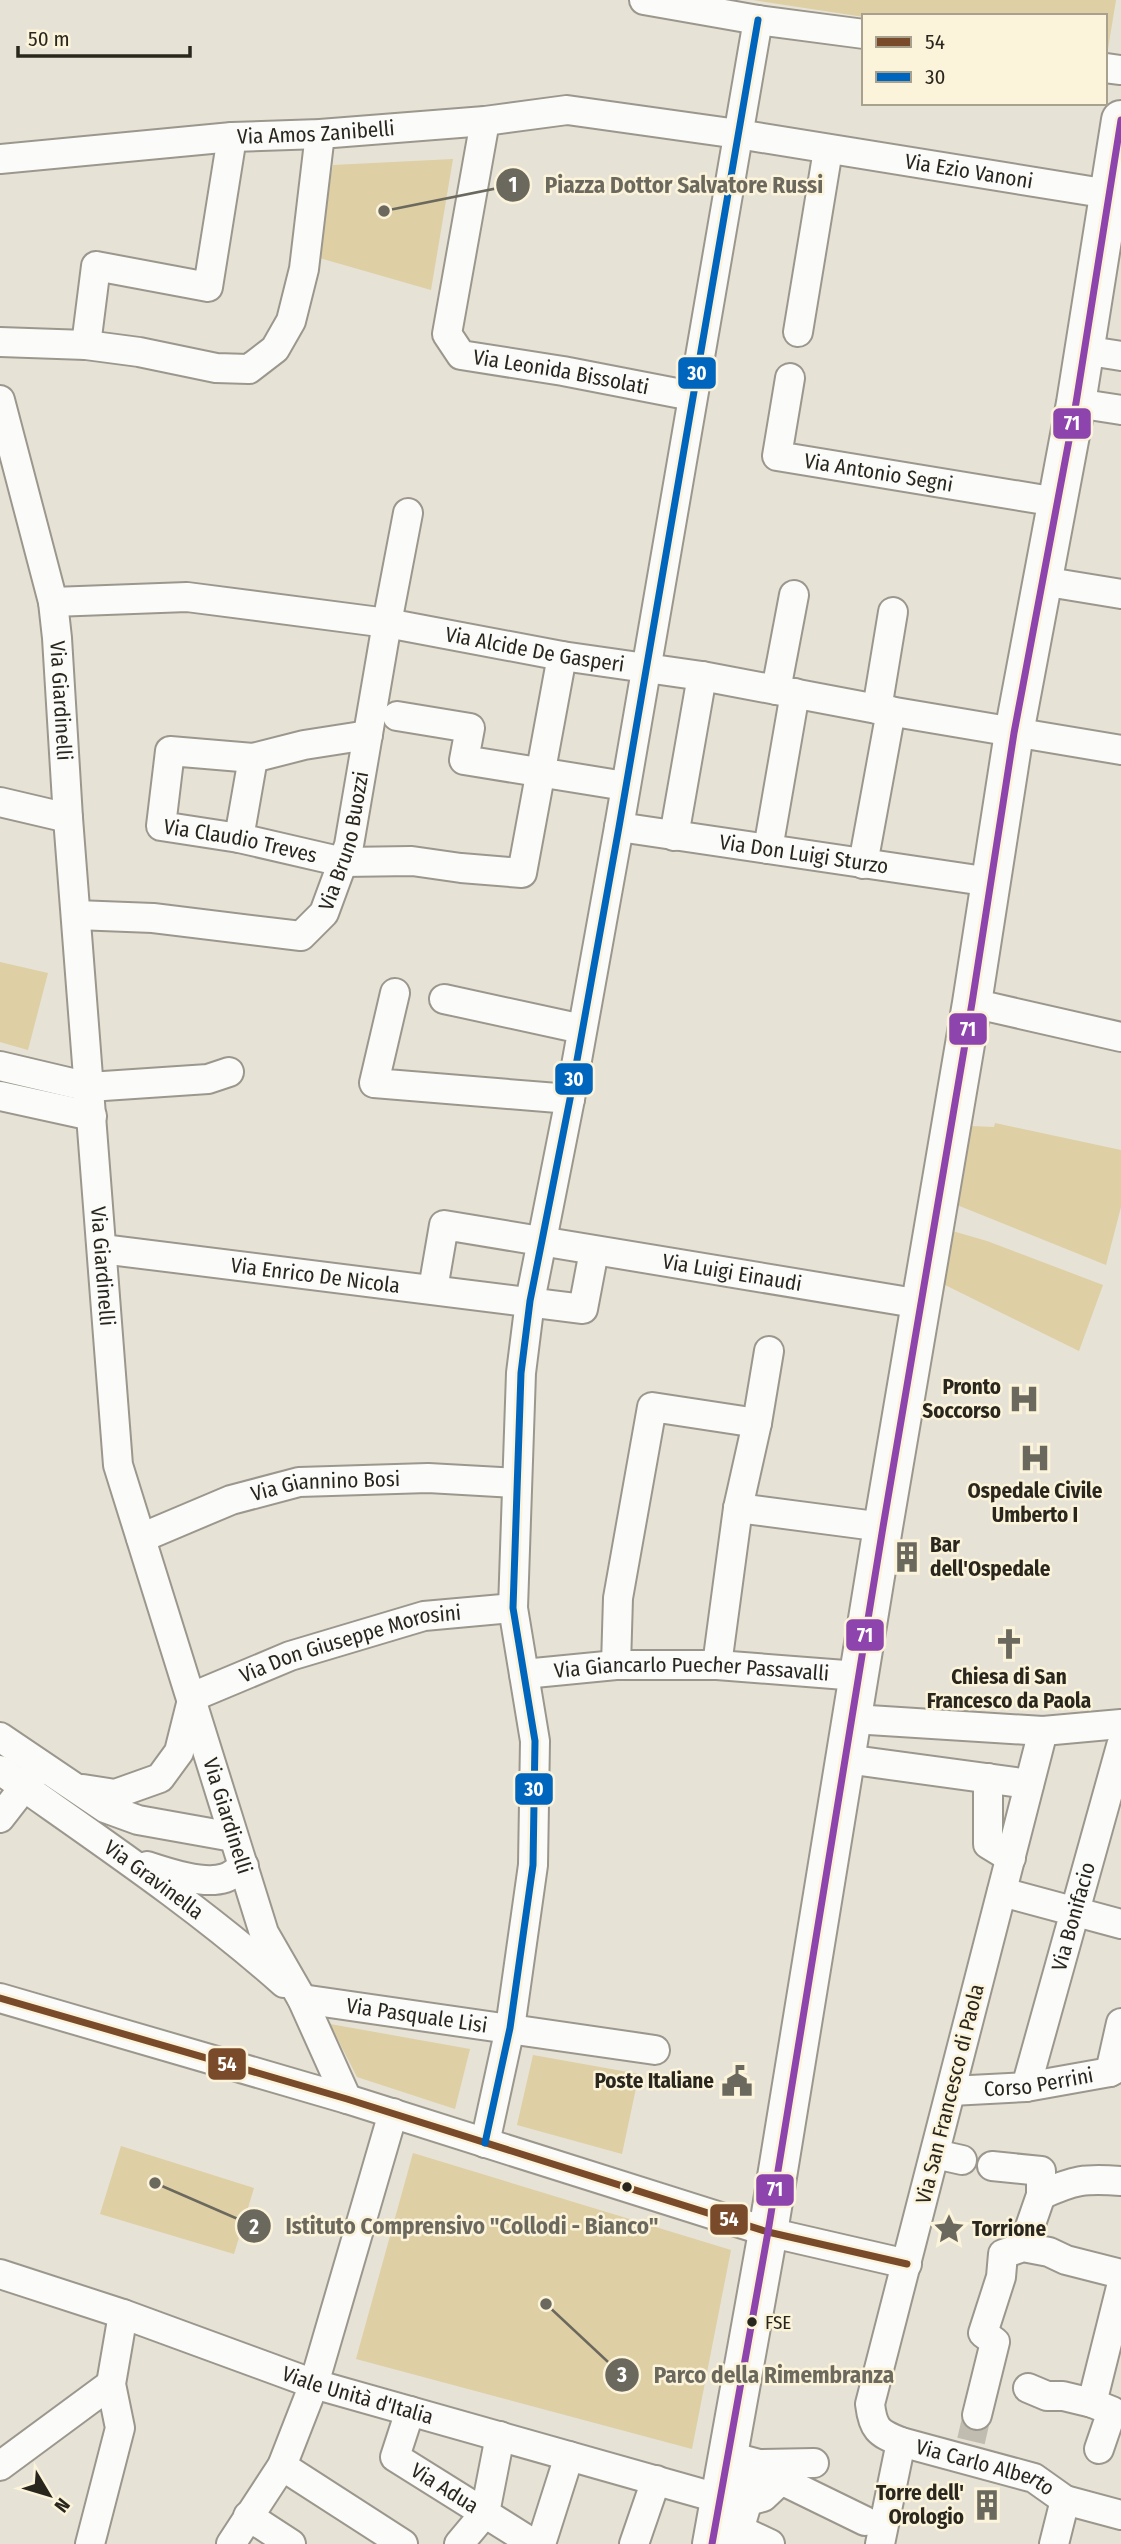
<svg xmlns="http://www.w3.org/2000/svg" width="1121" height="2544" viewBox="0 0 1121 2544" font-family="'Fira Sans Condensed',sans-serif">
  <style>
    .green { fill: #decfa4 }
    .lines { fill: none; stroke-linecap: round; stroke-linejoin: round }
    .street-tunnel { stroke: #c0bcb0; stroke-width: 28; stroke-dasharray: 28 14; stroke-linecap: butt }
    .street-casing { stroke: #9b978d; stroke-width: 32 }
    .secondary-casing { stroke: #9b978d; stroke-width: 42 }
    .street { stroke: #fbfbf9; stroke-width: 28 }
    .secondary { stroke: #fbfbf9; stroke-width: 38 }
    .bus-1-casing { stroke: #fbf3da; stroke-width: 12 }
    .bus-2-casing { stroke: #fbf3da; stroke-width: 12 }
    .bus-3-casing { stroke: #fbf3da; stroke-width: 12 }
    .bus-1 { stroke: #7a4b2a; stroke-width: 7 }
    .bus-2 { stroke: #0065bd; stroke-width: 7 }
    .bus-3 { stroke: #8e44ad; stroke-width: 7 }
    .bus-dot { fill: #29261d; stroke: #fbf3da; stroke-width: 2.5 }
    .labels { text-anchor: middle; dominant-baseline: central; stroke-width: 5; stroke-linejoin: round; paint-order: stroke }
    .bus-label { font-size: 19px; fill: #29261d; stroke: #fbf3da; text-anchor: start }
    .street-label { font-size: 21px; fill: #29261d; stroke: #fbf3da }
    .poi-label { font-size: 21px; font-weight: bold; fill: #29261d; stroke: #fbf3da; text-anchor: end }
    .leader { fill: none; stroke: #6b685d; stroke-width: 2.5 }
    .callout-dot { fill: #6b685d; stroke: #fbf3da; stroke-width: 2.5 }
    .mark-label { font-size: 21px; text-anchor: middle; font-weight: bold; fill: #fff }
    .callout-label { font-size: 23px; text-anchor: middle; font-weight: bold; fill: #6b685d; stroke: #fbf3da; stroke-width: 5; stroke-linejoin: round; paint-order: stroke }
    .line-badge { stroke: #fbf3da; stroke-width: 2.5 }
    .badge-label { font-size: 19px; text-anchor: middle; font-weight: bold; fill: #fff }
  </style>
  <rect width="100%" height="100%" fill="#e6e2d5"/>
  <g class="green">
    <polygon points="753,0 1116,0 1107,55 1105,16 864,17"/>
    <polygon points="453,159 431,290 316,257 333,165"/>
    <polygon points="0,962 48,973 28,1050 0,1042"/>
    <polygon points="995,1123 1121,1150 1121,1207 1106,1265 957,1205 971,1126 994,1127"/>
    <polygon points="949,1230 987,1241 1103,1285 1079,1351 941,1283"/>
    <polygon points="330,2024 470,2049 455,2109 357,2077"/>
    <polygon points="533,2055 639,2074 622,2154 517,2125"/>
    <polygon points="121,2146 254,2188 234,2254 100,2214"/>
    <polygon points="413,2153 731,2250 692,2449 356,2359"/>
  </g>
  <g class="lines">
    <polyline class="street-tunnel" points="971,2441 977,2415"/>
    <defs>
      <g id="street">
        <polyline points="644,0 758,20 864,34"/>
        <polyline points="1105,68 1121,70"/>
        <path id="s1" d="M485 121 447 334 461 355 563 371 692 396"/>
        <path id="s2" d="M0 159 232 137 320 134 485 121 567 110 738 134 1109 194"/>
        <polyline points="798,332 828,150"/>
        <polyline points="0,342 86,345 139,352 216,368 249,369 275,349 291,321 304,269 320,134"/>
        <polyline points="86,345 96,266 208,287 232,137"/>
        <polyline points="1083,350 1121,356"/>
        <path id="s3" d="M790 378 777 456 1057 502"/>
        <path id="s4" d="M0 400 53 602 57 638 68 818 118 1465 264 1933 302 1999 347 2099"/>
        <polyline points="1076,403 1121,410"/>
        <polyline points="1042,581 1121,594"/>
        <path id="s5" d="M53 602 187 597 387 623 562 656 702 676 877 709 1121 750"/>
        <polyline points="776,690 794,595"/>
        <polyline points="877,709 893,612"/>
        <polyline points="397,716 470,728 464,760 625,786"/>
        <path id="s6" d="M368 735 304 745 253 758 170 751 161 826 239 838 343 862 412 861 461 868 522 873 562 656"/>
        <polyline points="0,802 68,818"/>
        <path id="s7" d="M619 827 991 882"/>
        <polyline points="674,836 702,676"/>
        <polyline points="239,838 253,758"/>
        <polyline points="768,849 795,693"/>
        <polyline points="863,864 891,711"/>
        <path id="s8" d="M76 915 153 918 301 936 324 913 349 845 387 623 408 513"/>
        <polyline points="395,993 374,1083 570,1099"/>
        <polyline points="444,999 582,1029"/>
        <polyline points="972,1003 1121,1037"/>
        <polyline points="0,1066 89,1087 208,1079 229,1072"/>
        <polyline points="0,1096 92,1116"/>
        <path id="s9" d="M102 1249 583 1309 594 1251"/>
        <path id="s10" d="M433 1289 444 1225 921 1304"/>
        <polyline points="738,1508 883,1527"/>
        <path id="s11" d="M141 1538 231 1500 299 1482 428 1478 517 1483"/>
        <polyline points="616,1665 618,1598 652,1407 757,1423"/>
        <polyline points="717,1665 738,1508 757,1423 769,1351"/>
        <path id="s12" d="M524 1674 616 1665H717L858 1676"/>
        <path id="s13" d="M192 1697 290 1656 424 1616 513 1608"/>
        <polyline points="853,1719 1043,1731 1121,1724"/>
        <path id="s14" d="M1043 1731 870 2404C873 2429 878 2433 901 2442L1034 2478 1065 2500"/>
        <polyline points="0,1737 105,1808 138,1820 233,1837"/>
        <polyline points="846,1759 1029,1784"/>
        <path id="s15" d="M0 1770C97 1839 195 1904 284 1983"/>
        <polyline points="988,1778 988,1844 1011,1858"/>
        <polyline points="83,1789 115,1794 160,1778 179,1752 192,1700"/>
        <polyline points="0,1818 35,1773"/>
        <path d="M147 1866C168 1873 204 1885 225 1878 232 1876 238 1870 244 1866"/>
        <polyline points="1002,1892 1121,1924"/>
        <polyline points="0,1998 347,2099 768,2232 907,2264"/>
        <path id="s16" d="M302 1999 655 2050"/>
        <polyline points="1110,2072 1121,2023"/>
        <path id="s17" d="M1026 2087 1121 1746"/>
        <path id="s18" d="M951 2091 1026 2087 1110 2072 1121 2066"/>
        <polyline points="485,2143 510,2028 533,1865 535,1741 513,1608 521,1373 530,1301 570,1099 619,827 758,20"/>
        <polyline points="935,2154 962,2160"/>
        <polyline points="992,2166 1041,2171 1041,2195 1023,2247"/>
        <path d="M1041 2195C1074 2180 1085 2178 1121 2181"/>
        <path id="s19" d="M0 2274 123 2314 314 2384 721 2499"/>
        <polyline points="1028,2388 1047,2396 1063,2396 1092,2403 1112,2411 1099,2449"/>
        <polyline points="1092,2403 1121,2287"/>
        <path id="s20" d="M410 2411 395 2457 534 2544"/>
        <polyline points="977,2415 995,2342 983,2333 1001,2277 1003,2254 1023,2247 1049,2252 1066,2260 1121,2274"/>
        <polyline points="729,2456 759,2464 814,2463"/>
        <polyline points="0,2466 111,2384"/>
        <polyline points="282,2466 403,2544"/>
        <polyline points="748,2501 763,2497 781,2480 865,2521"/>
        <polyline points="248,2516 291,2544"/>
        <polyline points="740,2530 770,2544"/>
        <polyline points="90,2544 120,2428 111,2384 123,2314"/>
        <polyline points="231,2544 282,2466 314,2384 393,2113"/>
        <polyline points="459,2544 485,2513 500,2436"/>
        <polyline points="541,2544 569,2456"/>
        <polyline points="634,2544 656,2480"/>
        <polyline points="735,2544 753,2483"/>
        <polyline points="880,2544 901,2442"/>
        <polyline points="1054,2544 1065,2500 1121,2515"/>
      </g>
      <polyline id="secondary" points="712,2544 768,2232 883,1527 972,1003 1014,733 1076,403 1121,120"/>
    </defs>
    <use href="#street" class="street-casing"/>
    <use href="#secondary" class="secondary-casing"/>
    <use href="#street" class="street"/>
    <use href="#secondary" class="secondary"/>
    <defs>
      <polyline id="bus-1" points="0,1998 347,2099 768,2232 907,2264"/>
      <polyline id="bus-2" points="485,2143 510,2028 533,1865 535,1741 513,1608 521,1373 530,1301 570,1099 619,827 758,20"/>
      <polyline id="bus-3" points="712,2544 768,2232 883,1527 972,1003 1014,733 1076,403 1121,120"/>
    </defs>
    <use href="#bus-1" class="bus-1-casing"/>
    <use href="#bus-2" class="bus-2-casing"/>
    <use href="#bus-3" class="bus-3-casing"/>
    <use href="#bus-1" class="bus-1"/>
    <use href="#bus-2" class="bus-2"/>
    <use href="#bus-3" class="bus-3"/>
  </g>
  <defs>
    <symbol id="hospital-bare" viewBox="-9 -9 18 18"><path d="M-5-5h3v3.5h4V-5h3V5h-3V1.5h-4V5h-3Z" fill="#6b685d" stroke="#fbf3da" stroke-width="2.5" paint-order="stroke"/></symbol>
    <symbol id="building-bare" viewBox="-9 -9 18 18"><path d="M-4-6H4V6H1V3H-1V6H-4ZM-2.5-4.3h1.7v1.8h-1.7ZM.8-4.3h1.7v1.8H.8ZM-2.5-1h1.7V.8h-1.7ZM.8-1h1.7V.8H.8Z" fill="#6b685d" stroke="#fbf3da" stroke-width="2.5" paint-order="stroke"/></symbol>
    <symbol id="church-bare" viewBox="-9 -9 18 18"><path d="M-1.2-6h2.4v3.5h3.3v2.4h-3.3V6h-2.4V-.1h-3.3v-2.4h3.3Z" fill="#6b685d" stroke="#fbf3da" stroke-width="2.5" paint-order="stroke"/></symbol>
    <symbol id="civic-bare" viewBox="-9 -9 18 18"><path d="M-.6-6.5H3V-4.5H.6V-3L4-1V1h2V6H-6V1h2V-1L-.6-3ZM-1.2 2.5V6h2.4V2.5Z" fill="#6b685d" stroke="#fbf3da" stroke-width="2.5" paint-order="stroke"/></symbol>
    <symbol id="sight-bare" viewBox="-9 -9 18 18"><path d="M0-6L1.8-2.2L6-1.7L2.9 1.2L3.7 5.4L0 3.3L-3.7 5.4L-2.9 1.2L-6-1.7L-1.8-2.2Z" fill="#6b685d" stroke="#fbf3da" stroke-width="2.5" paint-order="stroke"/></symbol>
  </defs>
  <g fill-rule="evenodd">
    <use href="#hospital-bare" x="1002" y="1377" width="44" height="44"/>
    <use href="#hospital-bare" x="1013" y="1436" width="44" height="44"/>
    <use href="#building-bare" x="885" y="1535" width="44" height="44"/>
    <use href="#church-bare" x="987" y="1622" width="44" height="44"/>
    <use href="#civic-bare" x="715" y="2059" width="44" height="44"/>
    <use href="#sight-bare" x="927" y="2207" width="44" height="44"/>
    <use href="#building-bare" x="965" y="2483" width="44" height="44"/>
  </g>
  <g class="bus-dot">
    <circle cx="627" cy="2187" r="6"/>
    <circle cx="752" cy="2322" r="6"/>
  </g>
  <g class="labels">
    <g class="bus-label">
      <text x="765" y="2322">FSE</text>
    </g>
    <g class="street-label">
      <text stroke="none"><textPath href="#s2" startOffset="317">Via Amos Zanibelli</textPath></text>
      <text stroke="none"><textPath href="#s2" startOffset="976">Via Ezio Vanoni</textPath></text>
      <text stroke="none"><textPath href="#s1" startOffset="343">Via Leonida Bissolati</textPath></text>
      <text stroke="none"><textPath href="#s3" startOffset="182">Via Antonio Segni</textPath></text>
      <text stroke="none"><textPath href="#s5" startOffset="486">Via Alcide De Gasperi</textPath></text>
      <text stroke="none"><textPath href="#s4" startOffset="308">Via Giardinelli</textPath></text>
      <text stroke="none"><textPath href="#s6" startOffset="357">Via Claudio Treves</textPath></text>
      <text stroke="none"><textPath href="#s8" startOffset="334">Via Bruno Buozzi</textPath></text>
      <text stroke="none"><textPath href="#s7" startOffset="187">Via Don Luigi Sturzo</textPath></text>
      <text stroke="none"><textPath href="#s4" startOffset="875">Via Giardinelli</textPath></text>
      <text stroke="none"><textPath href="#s10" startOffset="357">Via Luigi Einaudi</textPath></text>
      <text stroke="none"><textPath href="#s9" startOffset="215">Via Enrico De Nicola</textPath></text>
      <text stroke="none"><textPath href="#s11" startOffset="194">Via Giannino Bosi</textPath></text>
      <text stroke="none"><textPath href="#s13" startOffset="168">Via Don Giuseppe Morosini</textPath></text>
      <text stroke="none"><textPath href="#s12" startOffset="168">Via Giancarlo Puecher Passavalli</textPath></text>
      <text stroke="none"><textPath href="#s4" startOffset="1442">Via Giardinelli</textPath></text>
      <text stroke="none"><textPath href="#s15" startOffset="189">Via Gravinella</textPath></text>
      <text stroke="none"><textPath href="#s17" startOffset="177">Via Bonifacio</textPath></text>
      <text stroke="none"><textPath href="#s16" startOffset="116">Via Pasquale Lisi</textPath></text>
      <text stroke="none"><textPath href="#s18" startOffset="88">Corso Perrini</textPath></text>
      <text transform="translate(950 2094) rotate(-76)">Via San Francesco di Paola</text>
      <text stroke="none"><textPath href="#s19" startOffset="378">Viale Unità d'Italia</textPath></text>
      <text stroke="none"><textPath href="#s14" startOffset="836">Via Carlo Alberto</textPath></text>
      <text stroke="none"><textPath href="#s20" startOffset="107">Via Adua</textPath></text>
    </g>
    <g class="poi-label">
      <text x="1001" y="1387">Pronto<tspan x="1001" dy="24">Soccorso</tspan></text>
      <text x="1035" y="1491" text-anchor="middle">Ospedale Civile<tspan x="1035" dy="24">Umberto I</tspan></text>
      <text x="930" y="1545" text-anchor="start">Bar<tspan x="930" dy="24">dell'Ospedale</tspan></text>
      <text x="1009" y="1677" text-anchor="middle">Chiesa di San<tspan x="1009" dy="24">Francesco da Paola</tspan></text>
      <text x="714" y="2081">Poste Italiane</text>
      <text x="972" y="2229" text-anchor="start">Torrione</text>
      <text x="964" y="2493">Torre dell'<tspan x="964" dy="24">Orologio</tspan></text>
    </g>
  </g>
  <path class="leader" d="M384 211L513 185M155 2183L254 2226M546 2304L622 2375"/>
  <g class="callout-dot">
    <circle cx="384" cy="211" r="7"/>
    <circle cx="155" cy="2183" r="7"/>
    <circle cx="546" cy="2304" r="7"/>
    <circle cx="513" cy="185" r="18"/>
    <circle cx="254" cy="2226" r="18"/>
    <circle cx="622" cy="2375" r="18"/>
  </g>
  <g class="mark-label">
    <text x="513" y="192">1</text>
    <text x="254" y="2234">2</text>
    <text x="622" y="2382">3</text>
  </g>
  <g class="callout-label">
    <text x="684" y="193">Piazza Dottor Salvatore Russi</text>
    <text x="472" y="2234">Istituto Comprensivo "Collodi - Bianco"</text>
    <text x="774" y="2383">Parco della Rimembranza</text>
  </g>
  <g class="line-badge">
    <rect x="677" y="356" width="40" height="34" rx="7" fill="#0065bd"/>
    <rect x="1052" y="407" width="40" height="33" rx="7" fill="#8e44ad"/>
    <rect x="948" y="1012" width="40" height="34" rx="7" fill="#8e44ad"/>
    <rect x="554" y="1062" width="40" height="34" rx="7" fill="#0065bd"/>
    <rect x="845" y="1618" width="40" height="34" rx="7" fill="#8e44ad"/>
    <rect x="514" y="1772" width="40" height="34" rx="7" fill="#0065bd"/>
    <rect x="207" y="2047" width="40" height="34" rx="7" fill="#7a4b2a"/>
    <rect x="755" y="2173" width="40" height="34" rx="7" fill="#8e44ad"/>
    <rect x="709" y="2203" width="40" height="33" rx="7" fill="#7a4b2a"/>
  </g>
  <g class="badge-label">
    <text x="697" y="380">30</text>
    <text x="1072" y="430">71</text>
    <text x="968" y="1036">71</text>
    <text x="574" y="1086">30</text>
    <text x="865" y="1642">71</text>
    <text x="534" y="1796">30</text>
    <text x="227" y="2071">54</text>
    <text x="775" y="2196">71</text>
    <text x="729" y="2226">54</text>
  </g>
  <rect x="862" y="14" width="245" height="91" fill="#fbf3da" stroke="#a7a18e" stroke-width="2"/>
  <rect x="876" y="37" width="35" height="10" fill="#7a4b2a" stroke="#a7a18e" stroke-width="2"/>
  <text x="925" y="49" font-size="21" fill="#29261d">54</text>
  <rect x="876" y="72" width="35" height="10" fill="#0065bd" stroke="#a7a18e" stroke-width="2"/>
  <text x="925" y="84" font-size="21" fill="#29261d">30</text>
  <g transform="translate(49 2495) rotate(128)" stroke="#fbf3da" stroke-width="5" paint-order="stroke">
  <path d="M0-5L12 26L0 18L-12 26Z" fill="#29261d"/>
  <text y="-10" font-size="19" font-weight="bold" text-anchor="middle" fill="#29261d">N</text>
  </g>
  <path d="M18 46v10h172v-10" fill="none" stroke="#29261d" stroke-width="3.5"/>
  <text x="28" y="46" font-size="21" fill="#29261d" stroke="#fbf3da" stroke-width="5" paint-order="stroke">50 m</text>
</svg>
